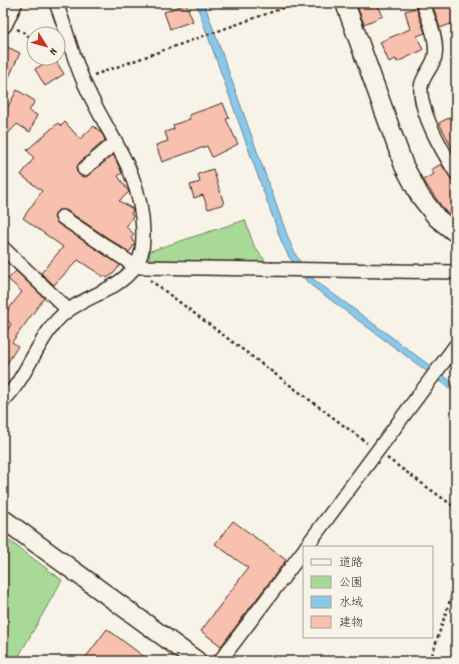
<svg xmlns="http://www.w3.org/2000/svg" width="459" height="664" viewBox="0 0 459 664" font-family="Dekko,'Klee One',sans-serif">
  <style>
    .green { fill: #a8d999; stroke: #72825c }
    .water { fill: #89c8ea; stroke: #6a8998 }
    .building { fill: #f8c0ae; stroke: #3b2a1e }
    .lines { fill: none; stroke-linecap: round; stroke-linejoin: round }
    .street-casing { stroke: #3b2a1e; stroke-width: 16 }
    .secondary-casing { stroke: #3b2a1e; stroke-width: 21 }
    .path { stroke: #3b2a1e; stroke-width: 2.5; stroke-dasharray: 3 3; stroke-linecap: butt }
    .street { stroke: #f7f3e8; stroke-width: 13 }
    .secondary { stroke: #f7f3e8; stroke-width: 18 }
  </style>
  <rect width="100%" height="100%" fill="#f7f3e8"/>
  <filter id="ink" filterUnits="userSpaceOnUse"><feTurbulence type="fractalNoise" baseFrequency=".025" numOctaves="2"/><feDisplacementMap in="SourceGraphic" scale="8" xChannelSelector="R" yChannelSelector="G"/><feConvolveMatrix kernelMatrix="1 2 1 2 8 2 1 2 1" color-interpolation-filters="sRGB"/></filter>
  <g filter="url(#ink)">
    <g class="green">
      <polygon points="245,220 254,246 266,262 149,261 150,251"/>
      <polygon points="3,536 62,580 16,661 3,661"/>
    </g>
    <path class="water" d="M196 3H204L286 232C292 249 300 265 312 278L456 385V393L308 283 289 257 282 243Z"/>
    <g class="building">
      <polygon points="356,3 377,3 383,16 364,24"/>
      <polygon points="432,3 456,3 456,22 440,28"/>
      <polygon points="186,4 193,21 170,29 164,12"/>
      <polygon points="416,8 425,33 417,36 423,50 397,62 396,59 389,62 380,42 410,29 405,11"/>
      <polygon points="3,45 20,53 3,90"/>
      <polygon points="54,58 64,74 45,86 35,69"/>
      <polygon points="17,90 35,101 29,111 37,115 30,132 17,124 3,139 3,116"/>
      <polygon points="223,103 229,118 226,119 238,144 212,157 207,146 162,162 156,145 168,141 165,132 174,129 173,125 190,119 189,115"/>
      <polygon points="456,114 456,155 439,123"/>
      <polygon points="65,122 80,139 94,126 103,135 105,140 79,163 76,171 81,176 86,177 113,155 114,156 122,173 118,176 129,192 119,201 133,209 131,214 133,216 126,227 134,234 131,238 135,244 129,252 66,210 58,210 54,217 57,223 120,265 114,273 107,278 105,276 104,277 78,260 54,285 41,273 63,247 23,218 42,191 21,175 34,158 27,150 58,123 61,126"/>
      <polygon points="441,164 456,185 456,220 445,211 423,180 434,174 431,170"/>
      <polygon points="213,169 224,204 208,209 203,195 194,198 190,185 200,182 198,174"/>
      <polygon points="16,271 44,298 12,342 18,346 3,370 3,337 11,324 3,316 22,292 8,279"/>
      <polygon points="233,521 286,560 221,646 201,631 248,568 215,544"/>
      <polygon points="107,629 150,661 83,661"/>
    </g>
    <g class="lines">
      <defs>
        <g id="street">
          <path d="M423 3C428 19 438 39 435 56 433 67 422 76 421 87 419 112 443 152 456 173"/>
          <polyline points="84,169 116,142"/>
          <polyline points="62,217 135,266 141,267 456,272"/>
          <polyline points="3,248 63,305 66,311"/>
          <path d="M3 401C25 379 34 349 53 325 74 297 113 295 134 268 143 257 143 244 143 231 141 167 106 135 83 80 72 55 66 28 56 3"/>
          <polyline points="306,547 456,345"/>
          <polyline points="220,661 304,550"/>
        </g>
        <g id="secondary">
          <polyline points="345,3 404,166 420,196 437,218 456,233"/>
          <polyline points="3,24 13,3"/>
          <polyline points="3,519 197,661"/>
        </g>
      </defs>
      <use href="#street" class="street-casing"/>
      <use href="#secondary" class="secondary-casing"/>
      <g class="path">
        <polyline points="17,29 25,33 34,42"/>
        <polyline points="94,75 297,3"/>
        <polyline points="150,280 367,443"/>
        <polyline points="387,458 456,508"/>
        <polyline points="430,661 456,582"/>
        <polyline points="450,661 456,642"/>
      </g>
      <use href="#street" class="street"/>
      <use href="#secondary" class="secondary"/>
    </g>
  </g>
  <rect width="459" height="664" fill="none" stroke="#f7f3e8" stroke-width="16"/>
  <rect x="8" y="8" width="443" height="648" fill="none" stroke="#3b2a1e" stroke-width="1.5" filter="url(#ink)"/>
  <rect x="303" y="546" width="130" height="92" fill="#f7f3e8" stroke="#aca397"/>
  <rect x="311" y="559" width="20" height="6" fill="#f7f3e8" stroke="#aca397"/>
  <text x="339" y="566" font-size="12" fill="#3b2a1e">道路</text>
  <rect x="311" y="576" width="20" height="12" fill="#a8d999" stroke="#aca397"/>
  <text x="339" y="586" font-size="12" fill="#3b2a1e">公園</text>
  <rect x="311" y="596" width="20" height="12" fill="#89c8ea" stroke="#aca397"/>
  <text x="339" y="606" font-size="12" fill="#3b2a1e">水域</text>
  <rect x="311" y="616" width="20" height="12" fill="#f8c0ae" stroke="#aca397"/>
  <text x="339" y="626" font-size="12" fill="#3b2a1e">建物</text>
  <g transform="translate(46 46) rotate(127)"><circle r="19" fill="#f7f3e8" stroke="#aca397"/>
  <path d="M0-3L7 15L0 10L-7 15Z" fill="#c8321e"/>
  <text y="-6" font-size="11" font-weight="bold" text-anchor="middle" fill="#3b2a1e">N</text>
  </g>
</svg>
